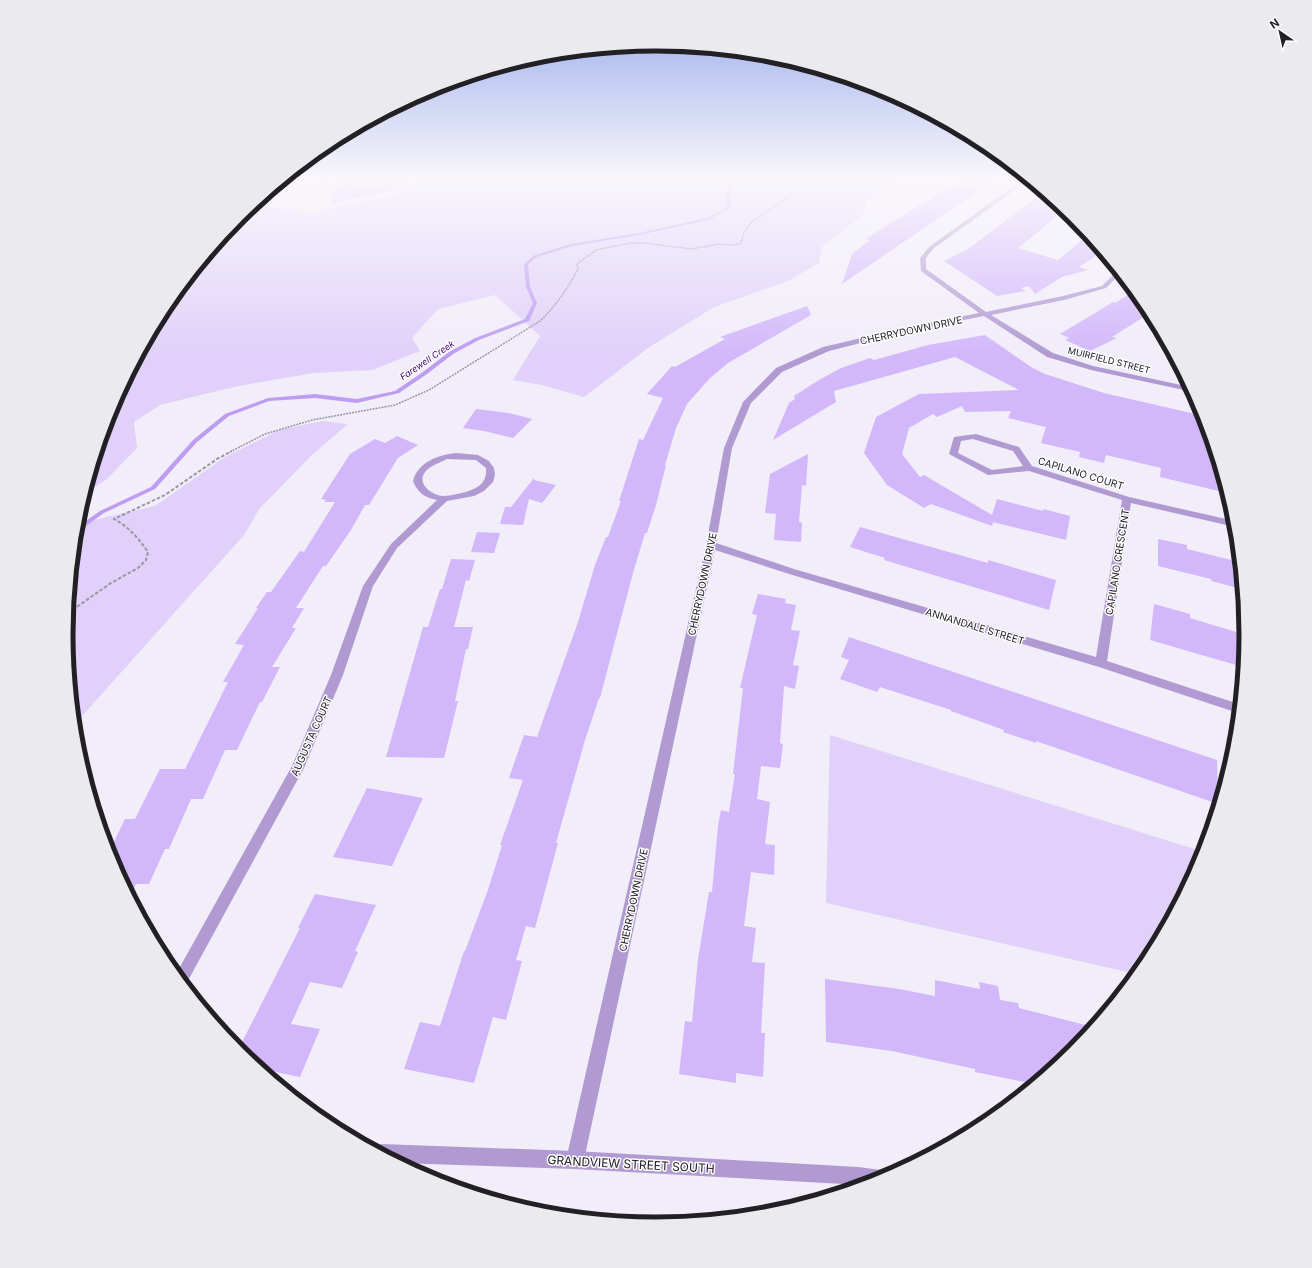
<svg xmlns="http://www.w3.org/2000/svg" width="1312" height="1268" viewBox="0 0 1312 1268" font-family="Inter,sans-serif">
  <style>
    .green { fill: #e0d0fa }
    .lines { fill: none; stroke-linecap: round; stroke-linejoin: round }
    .stream { fill: #be9cef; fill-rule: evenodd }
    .building { fill: #d2b7fb }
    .path-far1 { stroke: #9a97a0; stroke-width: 1.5; stroke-dasharray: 2 1; stroke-linecap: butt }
    .path { stroke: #9a97a0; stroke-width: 2; stroke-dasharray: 3.5 2; stroke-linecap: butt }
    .minor { fill: #b09ad1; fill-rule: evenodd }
    .tertiary { fill: #b09ad1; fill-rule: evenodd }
    .secondary { stroke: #916fc0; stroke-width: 11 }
    .labels { text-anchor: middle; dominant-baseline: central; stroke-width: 3; stroke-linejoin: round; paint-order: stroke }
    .far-water-label { font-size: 9px; font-style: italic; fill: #3c0168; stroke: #fdfcfe }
    .far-street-label { font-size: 9px; fill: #222025; stroke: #fdfcfe }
    .street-label { font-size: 10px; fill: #222025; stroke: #fdfcfe }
    .near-street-label { font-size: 12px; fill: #222025; stroke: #fdfcfe }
    .rim { fill: none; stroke: #222025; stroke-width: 5 }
  </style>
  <rect width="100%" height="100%" fill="#f1edf9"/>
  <g class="green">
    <polygon points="423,179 900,179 867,201 862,216 822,247 819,263 788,281 714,307 648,348 584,397 542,385 513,380 540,336 495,295 438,309 412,338 420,351 372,370 314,373 238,386 160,405 134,422 137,448 107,479 85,494 111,408 166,306 239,217 246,211 261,205 311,213 387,197"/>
    <polygon points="322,421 348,424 312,455 259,509 244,535 75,724 66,634 77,524 155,506 225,457 279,430"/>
    <polygon points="830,735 1204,852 1201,860 1146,962 1136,974 826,903"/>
  </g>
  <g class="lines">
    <polygon class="stream" points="723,179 727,179 731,183 730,208 709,220 639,235 573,246 537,257 528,264 530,287 537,303 529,321 479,340 453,354 427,374 399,393 357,403 315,398 269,401 229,416 197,442 155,489 104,513 76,533 76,528 100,511 151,487 193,440 225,414 268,398 315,394 357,399 395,391 423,372 449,352 475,338 525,319 533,303 526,287 524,264 535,255 571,244 639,233 707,218 726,208 727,183"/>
  </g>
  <g class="building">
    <polygon points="334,179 359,179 349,183 340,184 334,183"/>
    <polygon points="367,179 409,179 410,187 331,203 333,189 351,188 362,184"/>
    <polygon points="963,179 996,179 842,284 852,254 870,240 865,239"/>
    <polygon points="1043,192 1065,210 1018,248 1058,260 1088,235 1102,252 1079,267 1088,270 1062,277 1035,294 1029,286 1021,288 1025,291 997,296 944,261 968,249"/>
    <polygon points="1131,293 1138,295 1150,313 1112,337 1117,338 1090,351 1065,340 1069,338 1060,334 1113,302 1115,303"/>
    <polygon points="807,306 811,315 728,363 710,378 687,404 676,428 665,465 666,465 656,505 647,533 645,533 633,573 600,698 599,698 585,740 556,843 558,843 535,928 526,926 516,960 522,961 506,1020 493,1017 474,1083 404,1069 420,1022 440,1026 464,951 465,951 488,890 502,845 500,845 523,780 509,778 524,735 537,737 578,622 595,565 606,537 608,537 621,501 619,501 639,439 643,440 663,398 647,394 672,366 675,367 725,339 720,337"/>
    <polygon points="985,335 1031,367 1045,374 1104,393 1204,416 1227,493 1160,477 1161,468 1106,455 1104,463 1079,457 1080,452 1041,443 1046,427 1008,418 1011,411 965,412 962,406 937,417 933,414 909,428 902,454 920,477 924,475 992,515 997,499 1043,511 1043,509 1070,516 1066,540 993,522 992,526 931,504 924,508 887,485 864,453 876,417 919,394 1019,390 955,357 834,391 836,402 773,440 789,403 795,399 794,396 819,380 841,368 870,358 874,360 928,345"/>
    <polygon points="476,409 509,413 532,419 513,438 484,431 463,428"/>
    <polygon points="397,436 418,445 398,458 369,505 365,505 351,530 326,566 323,566 296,608 304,608 292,628 296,628 272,667 280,667 262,702 260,702 237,750 225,750 203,799 191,799 169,849 165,849 149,884 136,884 130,896 111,860 109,852 125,819 135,819 160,769 185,769 228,682 223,682 244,645 235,644 258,608 256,608 267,592 271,592 300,551 304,552 335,502 324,502 326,500 321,499 350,454 375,439 385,443"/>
    <polygon points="808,454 806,486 802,485 799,522 802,523 801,542 774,540 776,514 765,513 770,474"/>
    <polygon points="534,478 534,480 556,485 542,503 529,499 523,525 500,524 505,507 511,507"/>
    <polygon points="860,527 988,563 988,560 1056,580 1049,610 884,560 885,558 850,547"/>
    <polygon points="477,532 500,533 494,553 471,552"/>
    <polygon points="1158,539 1187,545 1187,549 1239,562 1242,589 1211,581 1211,579 1158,566"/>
    <polygon points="451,559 475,560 469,581 466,580 454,627 473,627 468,649 466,649 455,701 458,701 444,758 386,757 423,627 428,627 440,589 442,589"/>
    <polygon points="758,594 786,599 785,603 796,605 791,630 800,631 793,665 799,666 795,689 784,686 780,743 783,744 780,768 761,766 757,799 770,802 765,844 775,845 774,875 751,872 744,926 756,928 752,962 765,963 761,1033 765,1033 763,1077 736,1073 736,1083 679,1074 685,1021 692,1022 698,959 709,892 712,892 718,826 721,810 729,812 735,774 733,774 743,688 740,688 757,615 752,614"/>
    <polygon points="1154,604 1190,614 1190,618 1243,634 1243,667 1150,640"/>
    <polygon points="849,637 1217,760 1218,804 1036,741 1036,743 1003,732 1004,730 951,711 951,710 880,687 877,692 840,679 849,660 841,657"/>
    <polygon points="367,788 423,798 392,866 333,857"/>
    <polygon points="315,894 376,905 355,951 358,952 342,988 310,982 291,1024 320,1029 300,1077 261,1069 238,1050 300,928 298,928"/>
    <polygon points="825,979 899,989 935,996 935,980 980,989 979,982 998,986 1000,1000 1018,1003 1019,1008 1093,1027 1073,1051 1034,1084 975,1072 975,1069 892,1051 826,1042"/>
  </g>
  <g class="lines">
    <path class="path-far1" d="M230 452 265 434 312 420 395 405 429 390 540 321C556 306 568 288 578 269L577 264 596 250 630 243H644L692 249 718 244 734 245 741 243 744 232 753 221 786 199 800 179"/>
    <path class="path" d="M68 613 111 583 138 568 146 560 148 552C138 538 129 527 114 519L165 495 217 459 232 451"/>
    <g class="minor">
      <path d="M322 179H327L326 183C334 186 345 187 353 183 358 181 360 179 366 179 355 190 336 190 322 185L320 181Z"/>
      <path d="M1027 179 1030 181 1019 187 933 249 926 258V269L986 312 1063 296 1102 286 1117 271 1120 274 1106 288 1064 300 991 315 1053 353 1093 366 1190 387 1193 392 1091 370 1047 357 984 316 904 332 829 351 782 372 751 403 732 448 716 543 794 569 1096 657 1122 500 1029 471 988 475 949 454 954 437 976 434 1019 447 1032 466 1129 497 1235 521V527L1131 503 1107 661 1239 704 1238 713 1099 667 786 573 715 550 584 1160 581 1166 575 1169 569 1166 566 1160 706 545 724 448 743 402 776 368 823 347 904 328 979 313 921 271 920 258 929 247 1015 185ZM973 439 1013 451 1023 466 992 470 958 453 961 441Z"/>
      <path d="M456 453 478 455 489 461 494 468 495 475 493 482 484 491 474 496 447 501 397 548 373 586 343 675 304 768 185 986 176 974 292 766 331 675 363 586 391 544 437 500C425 498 417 492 413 481 418 462 438 455 456 453ZM447 459 476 460 486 468C488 486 472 491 457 494 453 495 447 496 442 496 429 494 414 481 428 469 433 465 441 462 447 459Z"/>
    </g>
    <polygon class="tertiary" points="381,1144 575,1151 858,1167 881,1170 887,1173 889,1175 861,1185 575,1169 399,1163 374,1149 375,1147"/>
    <polyline class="secondary" points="283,181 288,179"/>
  </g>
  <linearGradient id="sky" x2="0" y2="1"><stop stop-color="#97aaeb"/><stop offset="0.5" stop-color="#f9f7fc"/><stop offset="1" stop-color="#f9f7fc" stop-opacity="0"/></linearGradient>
  <rect width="1312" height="356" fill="url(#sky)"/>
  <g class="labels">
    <g class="far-water-label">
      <text transform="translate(427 360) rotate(-34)">Farewell Creek</text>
    </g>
    <g class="far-street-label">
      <text transform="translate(1109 360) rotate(14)">MUIRFIELD STREET</text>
    </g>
    <g class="street-label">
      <text transform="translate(911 330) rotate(-12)">CHERRYDOWN DRIVE</text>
      <text transform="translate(1081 473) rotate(17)">CAPILANO COURT</text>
      <text transform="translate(1117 562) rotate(-81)">CAPILANO CRESCENT</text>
      <text transform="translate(702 584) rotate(-78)">CHERRYDOWN DRIVE</text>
      <text transform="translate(975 626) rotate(17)">ANNANDALE STREET</text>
      <text transform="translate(311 736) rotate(-66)">AUGUSTA COURT</text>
      <text transform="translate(633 900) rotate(-78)">CHERRYDOWN DRIVE</text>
    </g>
    <g class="near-street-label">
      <text transform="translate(631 1164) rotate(3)">GRANDVIEW STREET SOUTH</text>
    </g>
  </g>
  <path d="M0 0H1312V1268H0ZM73 634a583 583 0 1 1 1166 0a583 583 0 1 1-1166 0Z" fill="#ebeaed" fill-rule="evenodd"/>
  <path class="rim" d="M73 634a583 583 0 1 1 1166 0a583 583 0 1 1-1166 0Z"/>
  <g transform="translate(1280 32) rotate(326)" stroke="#fdfcfe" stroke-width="3" paint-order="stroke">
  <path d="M0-3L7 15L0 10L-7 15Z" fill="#222025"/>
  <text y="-6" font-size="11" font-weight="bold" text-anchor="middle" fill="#222025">N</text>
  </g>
</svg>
